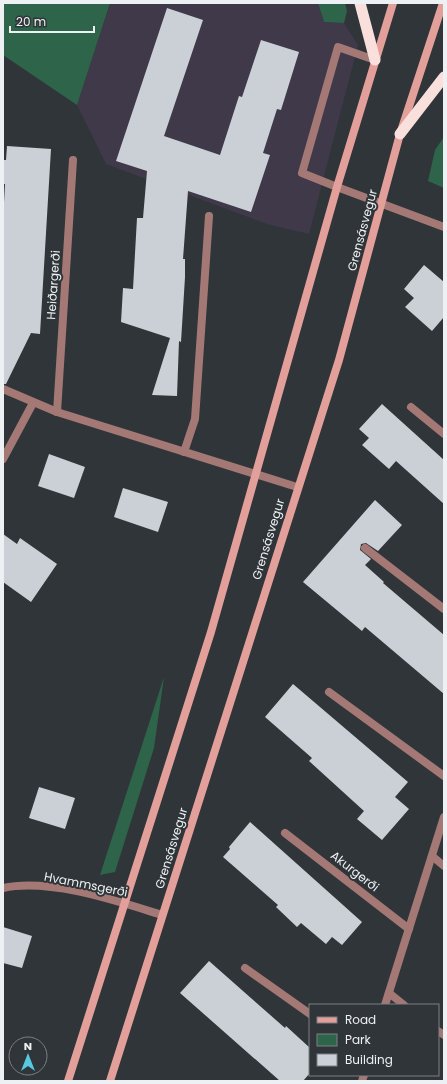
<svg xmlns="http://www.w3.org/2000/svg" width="447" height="1084" viewBox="0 0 447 1084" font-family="Poppins,sans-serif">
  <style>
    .commercial { fill: #3f3949 }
    .green { fill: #2e644a }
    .building { fill: #cad0d5 }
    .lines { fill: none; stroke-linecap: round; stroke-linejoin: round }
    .service { stroke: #a47975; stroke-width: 8 }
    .minor { stroke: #a47975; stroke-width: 8 }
    .secondary { stroke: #e39f99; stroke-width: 8 }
    .trunk { stroke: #fae0dd; stroke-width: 11 }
    .labels { text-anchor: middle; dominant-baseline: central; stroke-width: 4; stroke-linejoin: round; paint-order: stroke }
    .street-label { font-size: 12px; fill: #edf1f3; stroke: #303539 }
  </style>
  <rect width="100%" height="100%" fill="#303539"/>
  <polygon class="commercial" points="110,3 318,3 324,22 344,23 358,45 309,234 267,224 106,164 77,105"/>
  <g class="green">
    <polygon points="3,3 110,3 77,105 3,55"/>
    <polygon points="318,3 345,3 347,11 344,23 324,22"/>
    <polygon points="444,137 444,188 428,181 435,150"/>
    <polygon points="164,677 154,748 115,872 100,875"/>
  </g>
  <g class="building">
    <polygon points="167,8 203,20 164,136 220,155 239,96 242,97 261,40 299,52 281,110 277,109 263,153 270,155 251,212 188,191 183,259 185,259 185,277 181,342 179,341 177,396 152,395 170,338 121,322 123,288 133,289 137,218 143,218 147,171 116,161"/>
    <polygon points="7,146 51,149 40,334 31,333 6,384 3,384 3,221 5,184 3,184 3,160 6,160"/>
    <polygon points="424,265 444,282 444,317 432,331 405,307 414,298 404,289"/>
    <polygon points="382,404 444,460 444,504 396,461 389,469 362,445 369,438 359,429"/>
    <polygon points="49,454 85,467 74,498 38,486"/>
    <polygon points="123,488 168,502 158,532 114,517"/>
    <polygon points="375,500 402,525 378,551 366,543 361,544 360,550 371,559 365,565 384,582 383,583 444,635 444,694 365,627 362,631 303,582"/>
    <polygon points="3,534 17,544 20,538 57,564 31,602 3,582"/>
    <polygon points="293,684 408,782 395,797 409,809 382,840 357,819 364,811 309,761 312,758 265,717"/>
    <polygon points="39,787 75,798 65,829 29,818"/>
    <polygon points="250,822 362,922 342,945 332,937 326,944 301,923 297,927 276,907 278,905 223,857 230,849 229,847"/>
    <polygon points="3,927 32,936 22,968 3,963"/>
    <polygon points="209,961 285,1028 286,1026 310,1048 310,1073 303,1081 280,1081 180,993"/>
  </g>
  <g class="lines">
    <polyline class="service" points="337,187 302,173 338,47 375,60"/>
    <g class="minor">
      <polyline points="337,187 444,227"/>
      <polyline points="3,389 57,412 297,487"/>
      <polyline points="411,407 444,434"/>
      <polyline points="57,412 73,160"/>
      <polyline points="184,452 195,419 209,216"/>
      <polyline points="3,459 33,403"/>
      <polyline points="365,548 444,609"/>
      <polyline points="329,692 444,776"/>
      <polyline points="285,833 409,929"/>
      <polyline points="432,856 444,866"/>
      <path d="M3 888C50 878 117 901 162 915"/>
      <polyline points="245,968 310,1014"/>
      <polyline points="389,993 404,1005"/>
      <polyline points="385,1005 444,817"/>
      <polyline points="438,1031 444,1035"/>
      <polyline points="362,1081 364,1075"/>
    </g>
    <g class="secondary">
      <polyline points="68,1081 211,632 337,187 393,3"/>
      <polyline points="110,1081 339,360 400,134 443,3"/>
    </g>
    <g class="trunk">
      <polyline points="360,3 375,60"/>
      <polyline points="400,134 444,77"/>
    </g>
  </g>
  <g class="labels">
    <g class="street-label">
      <text transform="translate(362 230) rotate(-75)">Grensásvegur</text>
      <text transform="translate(53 285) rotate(-86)">Heiðargerði</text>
      <text transform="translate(268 539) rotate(-73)">Grensásvegur</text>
      <text transform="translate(171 848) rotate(-73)">Grensásvegur</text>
      <text transform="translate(355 871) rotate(38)">Akurgerði</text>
      <text transform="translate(86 884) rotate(11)">Hvammsgerði</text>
    </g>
  </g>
  <rect width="447" height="1084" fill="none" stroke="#edf1f3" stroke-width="8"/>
  <rect x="309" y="1004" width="130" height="72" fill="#303539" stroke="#7c8083"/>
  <rect x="317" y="1017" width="20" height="6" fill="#e39f99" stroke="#7c8083"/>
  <text x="345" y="1024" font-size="12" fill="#edf1f3">Road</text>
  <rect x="317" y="1034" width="20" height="12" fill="#2e644a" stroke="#7c8083"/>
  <text x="345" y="1044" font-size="12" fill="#edf1f3">Park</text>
  <rect x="317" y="1054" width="20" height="12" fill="#cad0d5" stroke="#7c8083"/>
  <text x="345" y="1064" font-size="12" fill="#edf1f3">Building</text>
  <g transform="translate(28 1056)"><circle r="19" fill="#303539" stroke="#7c8083"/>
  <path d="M0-3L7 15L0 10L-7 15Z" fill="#56c9e1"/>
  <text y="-6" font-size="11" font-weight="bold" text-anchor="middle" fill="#edf1f3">N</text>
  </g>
  <path d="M10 26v6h84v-6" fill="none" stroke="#edf1f3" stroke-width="2"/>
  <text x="16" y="26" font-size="12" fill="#edf1f3" stroke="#303539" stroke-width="3" paint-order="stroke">20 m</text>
</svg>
